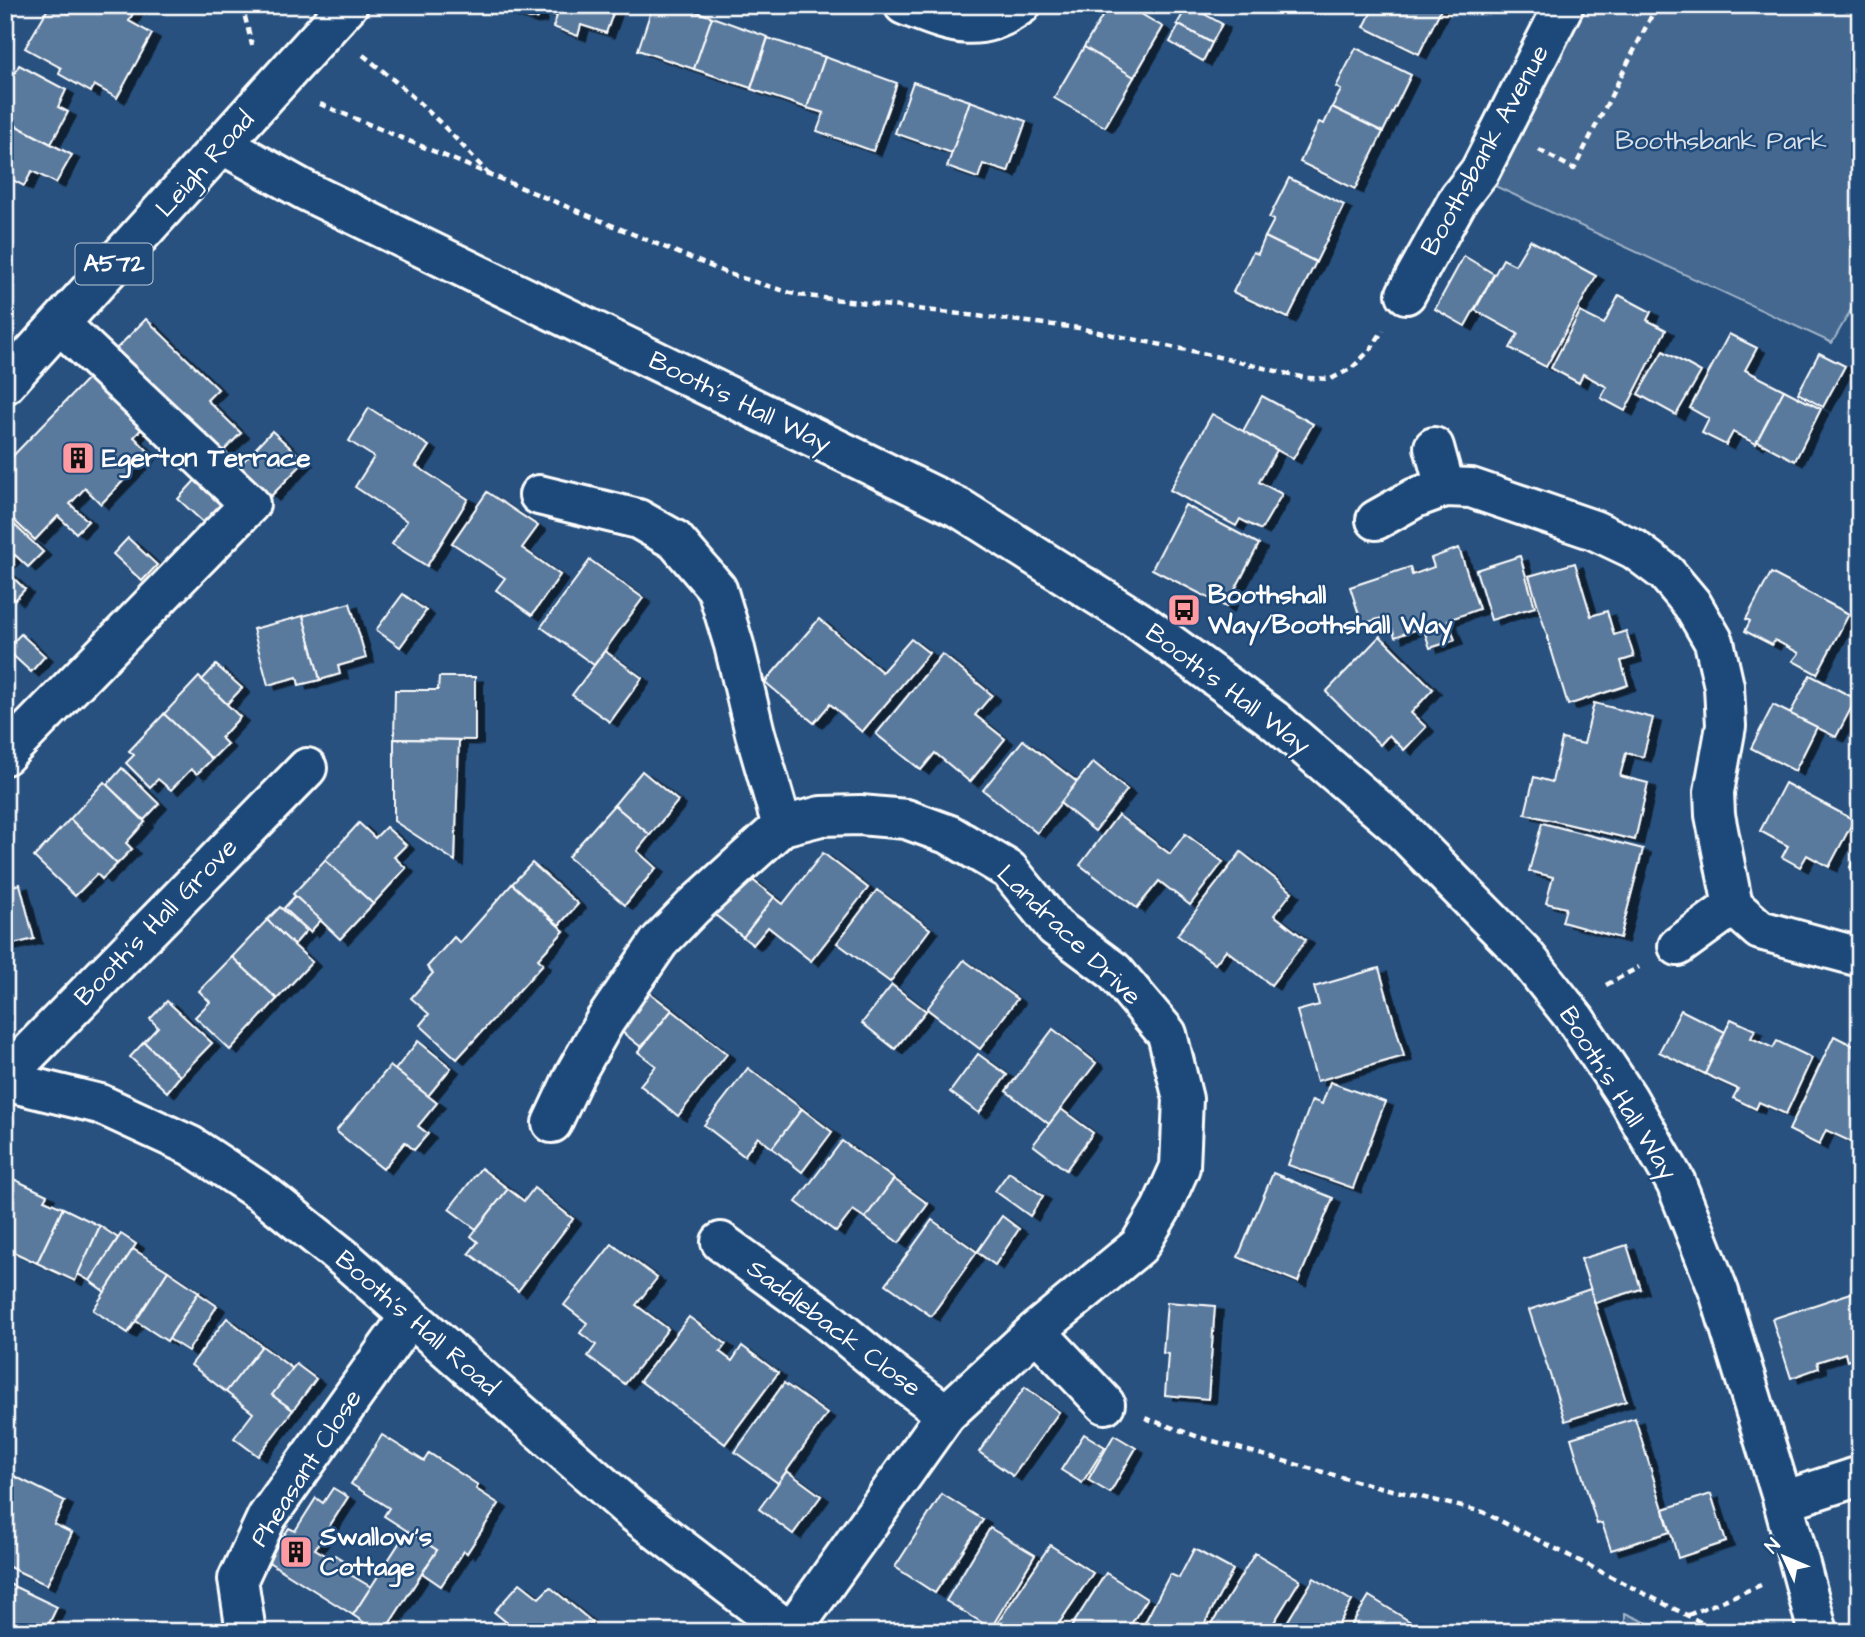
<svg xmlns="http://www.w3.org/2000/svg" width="1865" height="1637" viewBox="0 0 1865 1637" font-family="'Architects Daughter',sans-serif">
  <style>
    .green { fill: #446890; stroke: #a2b4c8; stroke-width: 2 }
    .building { fill: #5a7a9d; stroke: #fff; stroke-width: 2; filter: url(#shadow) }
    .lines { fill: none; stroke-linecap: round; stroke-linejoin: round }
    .minor-casing { stroke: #fff; stroke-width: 44 }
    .major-casing { stroke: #fff; stroke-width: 44 }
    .path { stroke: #fff; stroke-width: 4.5; stroke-dasharray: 7 5; stroke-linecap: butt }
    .minor { stroke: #1f4a7a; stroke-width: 38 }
    .major { stroke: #1f4a7a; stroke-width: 38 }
    .labels { text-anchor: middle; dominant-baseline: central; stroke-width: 5; stroke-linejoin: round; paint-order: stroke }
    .shield { fill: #1f4a7a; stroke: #bcc9d7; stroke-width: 2 }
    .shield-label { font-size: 24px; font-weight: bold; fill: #fff }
    .park-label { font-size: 26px; fill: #dae1e9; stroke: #1f4a7a }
    .street-label { font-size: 26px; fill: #fff; stroke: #1f4a7a }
    .poi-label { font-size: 26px; font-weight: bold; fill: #fff; stroke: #1f4a7a; text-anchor: start }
  </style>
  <defs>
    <filter id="shadow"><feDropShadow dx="8" dy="4.5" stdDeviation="0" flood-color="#0009"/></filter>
  </defs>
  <rect width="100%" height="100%" fill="#28517f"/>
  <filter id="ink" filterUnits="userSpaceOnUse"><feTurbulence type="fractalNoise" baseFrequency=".0143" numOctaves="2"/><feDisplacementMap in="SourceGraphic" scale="14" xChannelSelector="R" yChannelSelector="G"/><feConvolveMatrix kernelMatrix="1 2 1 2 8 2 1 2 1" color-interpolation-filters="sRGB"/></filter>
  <g filter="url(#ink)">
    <g class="green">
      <polygon points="1586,5 1860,5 1860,294 1832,343 1495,186"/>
      <polygon points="1625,1613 1667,1632 1625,1632"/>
    </g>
    <g class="building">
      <polygon points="50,5 68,13 73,5 137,5 129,21 152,34 117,98 94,85 91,92 59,74 61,68 25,48"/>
      <polygon points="498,5 551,5 549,13 540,10 538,18 530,19 502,10"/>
      <polygon points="551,5 616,5 606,33 581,25 578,36 553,27 557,16 549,13"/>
      <polygon points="653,5 677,5 712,17 694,69 638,50"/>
      <polygon points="1109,5 1126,5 1163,27 1134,77 1084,47"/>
      <polygon points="1188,5 1222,24 1212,43 1177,24"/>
      <polygon points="1375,5 1443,5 1419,54 1364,27"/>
      <polygon points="712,17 768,37 751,88 694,69"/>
      <polygon points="1179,25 1212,43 1203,61 1170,42"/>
      <polygon points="768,38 825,57 807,108 751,89"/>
      <polygon points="1084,47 1134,77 1105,127 1054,98"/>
      <polygon points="1356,48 1411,75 1383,132 1332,107 1341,90 1336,87"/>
      <polygon points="825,57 897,83 873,151 817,131 824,113 807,108"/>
      <polygon points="19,65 66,90 58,107 68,112 51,144 5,120 5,92"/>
      <polygon points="913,82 970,101 952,153 895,133"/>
      <polygon points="970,101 1026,121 1008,172 983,164 978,178 947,167"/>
      <polygon points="1332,107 1383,132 1355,189 1300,162 1319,122 1324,124"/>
      <polygon points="5,120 72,155 56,183 32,171 24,186 5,176"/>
      <polygon points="1289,178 1344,205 1316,262 1265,237 1274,220 1269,218"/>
      <polygon points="1265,237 1316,262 1288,318 1233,292 1253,252 1258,254"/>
      <polygon points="1530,240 1596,276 1546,367 1510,348 1518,334 1475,310 1503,259 1515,265"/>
      <polygon points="1464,256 1494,274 1465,326 1435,309"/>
      <polygon points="1619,295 1651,312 1647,320 1666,330 1625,411 1601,398 1607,387 1583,374 1579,383 1551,368 1580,312 1604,324"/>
      <polygon points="146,319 218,389 207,400 241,433 216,459 110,355"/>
      <polygon points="1729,334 1757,348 1745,370 1784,390 1756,444 1733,432 1726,445 1702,433 1709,419 1690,408"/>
      <polygon points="1663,351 1701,372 1676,415 1638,394"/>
      <polygon points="1819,353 1845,366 1823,407 1798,393"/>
      <polygon points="93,373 146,424 134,437 150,453 101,504 85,488 70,504 88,521 76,533 58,516 35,540 5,512 5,464"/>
      <polygon points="1784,390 1821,409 1795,461 1757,441"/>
      <polygon points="1262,396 1313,424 1293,459 1243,431"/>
      <polygon points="369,408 429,446 416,466 468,499 427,566 392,544 407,521 355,487 374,457 349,441"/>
      <polygon points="1212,414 1277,450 1259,482 1282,494 1261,530 1240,519 1236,526 1170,490"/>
      <polygon points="272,431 305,461 271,496 239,466"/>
      <polygon points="199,476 226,500 205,524 178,499"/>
      <polygon points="487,492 538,526 522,548 560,575 532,615 496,590 505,578 452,543"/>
      <polygon points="1185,505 1259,544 1226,607 1152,569"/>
      <polygon points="5,516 43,552 28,567 15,555 5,565"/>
      <polygon points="128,538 157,565 142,581 113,554"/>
      <polygon points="1459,548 1479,609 1448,620 1455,640 1430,648 1423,627 1395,637 1388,616 1362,624 1350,587 1410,567 1412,575 1434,567 1431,558"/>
      <polygon points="1520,556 1535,607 1491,620 1476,570"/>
      <polygon points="590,560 643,598 594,665 541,627"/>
      <polygon points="1575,563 1591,616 1607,611 1614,635 1626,631 1634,657 1621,661 1628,685 1568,705 1529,576"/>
      <polygon points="5,570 25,589 15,600 5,591"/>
      <polygon points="1771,573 1849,614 1817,674 1793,661 1799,653 1775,640 1772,645 1745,631 1750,621 1746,619"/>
      <polygon points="403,594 426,611 400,647 376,630"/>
      <polygon points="350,603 366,658 338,666 340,674 320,680 303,616"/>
      <polygon points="303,616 320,680 299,685 297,677 268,685 253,629"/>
      <polygon points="819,619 882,672 911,639 929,653 862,732 830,704 814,723 765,682"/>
      <polygon points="21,634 45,656 31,672 6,649"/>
      <polygon points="1380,636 1433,689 1411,713 1426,727 1404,750 1389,735 1380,745 1326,692"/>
      <polygon points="605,651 642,678 610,722 572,695"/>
      <polygon points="942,654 992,695 975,715 1005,739 970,782 935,753 921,770 876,734"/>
      <polygon points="216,665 242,688 227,704 202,680"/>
      <polygon points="1810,675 1856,699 1836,737 1790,714"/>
      <polygon points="199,677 240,717 221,738 227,744 212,759 164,714"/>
      <polygon points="439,677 475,677 475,740 394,739 395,690 438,690"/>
      <polygon points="1594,703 1653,718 1643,757 1626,753 1620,776 1648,783 1635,840 1525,814 1534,777 1552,782 1562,739 1584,744"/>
      <polygon points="1773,705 1817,727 1795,771 1751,748"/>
      <polygon points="164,714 212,759 197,774 191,769 171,790 158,779 150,787 126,763 134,755 129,751"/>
      <polygon points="394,739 459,740 455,861 394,821"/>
      <polygon points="1023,740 1077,782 1037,833 983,790"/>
      <polygon points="1093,762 1127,790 1095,831 1060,803"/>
      <polygon points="122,768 159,804 144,820 107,785"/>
      <polygon points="642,771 678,801 650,835 614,805"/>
      <polygon points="104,782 145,822 126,843 132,849 117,864 70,819"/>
      <polygon points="1785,783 1854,820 1829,867 1807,855 1800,867 1782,857 1788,846 1760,831"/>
      <polygon points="614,805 650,835 637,851 656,868 625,905 568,857"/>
      <polygon points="1118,815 1170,854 1185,834 1223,862 1190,905 1159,881 1137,908 1080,865"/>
      <polygon points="70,819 117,864 102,879 97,874 75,896 34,857"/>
      <polygon points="359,823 375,838 386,827 406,845 394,857 406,868 373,904 325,860"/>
      <polygon points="1542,823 1643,849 1620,938 1562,922 1566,908 1546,903 1553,877 1529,871"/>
      <polygon points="1860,849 1860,872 1850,867"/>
      <polygon points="1241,852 1292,892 1274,915 1306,940 1271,985 1226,950 1215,964 1177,935"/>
      <polygon points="823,853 868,888 811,961 768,927 753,945 743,937 774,897 783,904"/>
      <polygon points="325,860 373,904 340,939 293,894"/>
      <polygon points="532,863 578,904 559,925 512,884"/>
      <polygon points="745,874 774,897 743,937 714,914"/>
      <polygon points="20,884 34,939 5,946 5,888"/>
      <polygon points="512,884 564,931 538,959 543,964 457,1059 420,1025 429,1014 411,998 433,973 427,967 454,937 460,943"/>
      <polygon points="877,890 930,929 890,982 837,943"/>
      <polygon points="295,896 321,920 310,932 284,908"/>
      <polygon points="280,907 306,931 294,945 267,920"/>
      <polygon points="267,920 312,962 277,999 232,957"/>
      <polygon points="232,957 277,999 230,1050 195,1017 210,1002 199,991"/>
      <polygon points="964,960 1017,999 980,1049 927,1009"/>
      <polygon points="1379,968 1404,1056 1317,1081 1297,1011 1319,1005 1314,987"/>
      <polygon points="892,985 926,1011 895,1049 862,1023"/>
      <polygon points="646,990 672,1010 641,1047 616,1027"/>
      <polygon points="167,1001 212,1043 180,1076 144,1042 158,1027 150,1019"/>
      <polygon points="672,1010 727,1054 678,1116 640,1085 656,1066 638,1052"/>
      <polygon points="1681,1010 1725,1032 1705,1074 1659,1052"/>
      <polygon points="1731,1019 1755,1030 1751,1038 1773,1048 1777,1041 1812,1058 1786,1114 1759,1102 1756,1109 1733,1098 1738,1089 1705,1074"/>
      <polygon points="1053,1029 1096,1063 1049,1124 1006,1091"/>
      <polygon points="1834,1036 1860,1049 1860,1146 1826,1130 1819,1145 1789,1130"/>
      <polygon points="418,1041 451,1068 428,1096 395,1070"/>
      <polygon points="144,1042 180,1076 167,1092 130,1057"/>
      <polygon points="978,1054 1007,1075 979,1113 950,1092"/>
      <polygon points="390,1066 437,1103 418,1126 428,1134 414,1150 405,1142 383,1169 336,1131"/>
      <polygon points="748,1068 802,1109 772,1148 758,1137 744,1156 704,1125"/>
      <polygon points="1330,1082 1385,1102 1353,1188 1288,1165 1312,1100 1322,1104"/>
      <polygon points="802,1109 832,1132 802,1172 772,1148"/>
      <polygon points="1061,1109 1093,1133 1066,1170 1033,1145"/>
      <polygon points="842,1141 894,1179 865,1218 853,1210 836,1232 796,1202"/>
      <polygon points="481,1168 508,1189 476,1229 449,1209"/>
      <polygon points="1009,1172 1043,1196 1030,1216 995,1191"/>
      <polygon points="1273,1173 1333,1198 1298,1282 1238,1257"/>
      <polygon points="5,1175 47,1195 44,1200 63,1208 37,1263 5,1248"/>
      <polygon points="894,1179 928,1204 899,1243 865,1218"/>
      <polygon points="534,1188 573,1219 518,1291 469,1253 478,1242 471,1236 508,1189 524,1201"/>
      <polygon points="63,1208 100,1226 75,1281 37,1263"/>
      <polygon points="1002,1216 1019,1229 995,1265 977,1252"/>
      <polygon points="932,1220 977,1252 931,1316 886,1284"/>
      <polygon points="100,1226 118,1238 90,1281 78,1274"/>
      <polygon points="121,1234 136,1244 105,1292 90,1281"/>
      <polygon points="612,1244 657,1278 636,1305 668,1329 625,1384 588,1356 596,1345 580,1333 587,1323 564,1305"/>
      <polygon points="1627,1245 1641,1289 1595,1303 1581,1259"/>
      <polygon points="133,1249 168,1271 128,1333 93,1310"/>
      <polygon points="168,1271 199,1292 167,1341 136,1321"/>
      <polygon points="1590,1289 1626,1401 1565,1421 1529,1310"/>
      <polygon points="1857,1291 1860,1299 1860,1356 1847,1361 1845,1353 1817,1362 1819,1368 1791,1378 1772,1319"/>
      <polygon points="198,1293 217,1306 188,1351 169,1339"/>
      <polygon points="1167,1302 1215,1306 1208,1399 1165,1395 1168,1354 1163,1353"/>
      <polygon points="689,1317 726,1344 720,1352 732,1361 742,1346 778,1373 725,1444 640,1381"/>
      <polygon points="227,1318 262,1346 226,1392 191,1365"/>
      <polygon points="262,1346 293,1369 272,1395 293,1410 258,1456 234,1438 253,1413 226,1392"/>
      <polygon points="296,1364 316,1379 293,1410 272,1395"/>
      <polygon points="784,1383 827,1414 778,1483 735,1452"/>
      <polygon points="1025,1387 1059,1412 1013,1476 979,1452"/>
      <polygon points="1635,1418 1670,1532 1611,1550 1602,1523 1597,1524 1571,1438"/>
      <polygon points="1084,1434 1105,1447 1082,1483 1061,1470"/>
      <polygon points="382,1435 424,1461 429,1453 478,1485 476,1489 499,1504 467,1553 464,1551 441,1586 422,1573 437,1550 384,1516 389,1508 351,1484"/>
      <polygon points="1114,1435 1136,1448 1110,1493 1088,1480"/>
      <polygon points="787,1471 821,1496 793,1534 759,1509"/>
      <polygon points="12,1475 65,1501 54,1524 72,1533 47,1585 5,1565 5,1488"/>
      <polygon points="333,1488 348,1497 315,1549 332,1559 335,1555 349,1564 344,1571 371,1587 353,1615 267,1561 289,1528 295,1531 316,1498 323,1503"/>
      <polygon points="942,1494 983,1520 935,1593 895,1567"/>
      <polygon points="1711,1494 1726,1542 1678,1558 1664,1509"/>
      <polygon points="990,1528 1035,1555 991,1628 946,1601"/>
      <polygon points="407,1531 437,1550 384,1632 378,1632 353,1615"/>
      <polygon points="1050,1545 1093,1573 1053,1632 992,1631"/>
      <polygon points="1194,1549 1233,1570 1200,1632 1140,1632 1170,1574 1179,1578"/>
      <polygon points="1255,1553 1300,1580 1268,1632 1207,1632"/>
      <polygon points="1106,1573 1147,1599 1126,1632 1068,1632"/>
      <polygon points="1314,1578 1352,1601 1334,1632 1281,1632"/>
      <polygon points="5,1582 57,1607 45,1632 25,1624 21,1632 5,1632"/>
      <polygon points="520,1583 539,1598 550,1587 592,1622 584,1632 508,1632 512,1627 494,1612"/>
      <polygon points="1369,1596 1414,1624 1410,1632 1347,1632"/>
    </g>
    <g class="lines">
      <defs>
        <g id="minor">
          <path d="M904 5C949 22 977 37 1021 5"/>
          <polyline points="223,145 306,191 961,509 1143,624 1273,719 1399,827 1523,953 1575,1019 1627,1097 1676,1183 1719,1292 1783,1501 1818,1632"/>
          <polyline points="1406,294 1459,198 1480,171 1564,5"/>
          <polyline points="1434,447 1445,487"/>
          <polyline points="539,495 638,519 675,540 717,589 734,645 755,733 782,826"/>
          <polyline points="1376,520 1415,498 1445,487 1471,488 1594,530 1634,549 1666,573 1692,604 1714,642 1724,686 1726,726 1714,792 1715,815 1733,906 1760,930 1860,957"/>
          <polyline points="5,755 250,504 60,324"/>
          <polyline points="1678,946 1733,906"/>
          <polyline points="5,1077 307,768"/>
          <polyline points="5,1081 100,1104 191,1146 265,1195 345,1259 632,1511 790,1632"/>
          <polyline points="552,1123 574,1076 605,1021 659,942 693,907 782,826 821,816 860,815 906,819 950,835 1009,870 1055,927 1114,971 1167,1034 1183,1099 1180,1167 1161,1209 1139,1246 1036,1331 946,1414 791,1632"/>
          <polyline points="721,1242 820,1314 884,1367 946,1414"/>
          <polyline points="1036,1331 1105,1404"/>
          <polyline points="1783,1501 1860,1476"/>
          <polyline points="246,1632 238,1579 267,1517 410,1316"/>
        </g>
        <polyline id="major" points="5,384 348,5"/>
      </defs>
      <use href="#minor" class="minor-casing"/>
      <use href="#major" class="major-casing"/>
      <g class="path">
        <polyline points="242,5 252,45"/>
        <path d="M363 55C409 91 450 130 488 174"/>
        <polyline points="320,104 729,274 798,295 1079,328 1206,354 1305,378 1331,379 1352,368 1371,349 1383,330"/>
        <polyline points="1539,150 1574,169 1657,5"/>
        <polyline points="1606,985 1639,967"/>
        <polyline points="1145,1418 1199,1437 1355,1481 1483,1512 1720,1632"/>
        <polyline points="1688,1615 1761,1585"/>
      </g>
      <use href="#minor" class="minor"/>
      <use href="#major" class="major"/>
    </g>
  </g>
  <defs>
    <symbol id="building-square" viewBox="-11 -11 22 22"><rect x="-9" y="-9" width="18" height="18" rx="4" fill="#ff9aa2" stroke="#1f4a7a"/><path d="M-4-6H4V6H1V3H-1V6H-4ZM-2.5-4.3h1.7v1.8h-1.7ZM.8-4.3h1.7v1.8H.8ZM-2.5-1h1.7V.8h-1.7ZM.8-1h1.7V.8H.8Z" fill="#111"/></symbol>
    <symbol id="bus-square" viewBox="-11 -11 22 22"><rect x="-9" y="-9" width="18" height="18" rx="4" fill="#ff9aa2" stroke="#1f4a7a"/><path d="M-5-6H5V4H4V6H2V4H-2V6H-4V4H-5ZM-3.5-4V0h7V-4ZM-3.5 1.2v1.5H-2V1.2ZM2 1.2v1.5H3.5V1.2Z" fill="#111"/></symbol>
  </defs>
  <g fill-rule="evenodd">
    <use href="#building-square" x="59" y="439" width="38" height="38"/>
    <use href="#bus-square" x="1165" y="591" width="38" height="38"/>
    <use href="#building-square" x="277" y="1533" width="38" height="38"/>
  </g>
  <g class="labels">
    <rect class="shield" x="75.5" y="243.5" width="77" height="41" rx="5"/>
    <g class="shield-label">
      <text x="114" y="264">A572</text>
    </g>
    <g class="park-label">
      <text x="1721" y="141">Boothsbank Park</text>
    </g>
    <g class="street-label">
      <text transform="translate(1485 150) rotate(-61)">Boothsbank Avenue</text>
      <text transform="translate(205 164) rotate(-48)">Leigh Road</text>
      <text transform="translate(740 402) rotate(26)">Booth's Hall Way</text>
      <text transform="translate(1228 689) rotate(37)">Booth's Hall Way</text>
      <text transform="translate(156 922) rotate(-46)">Booth's Hall Grove</text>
      <text transform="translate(1069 935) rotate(44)">Landrace Drive</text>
      <text transform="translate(1618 1093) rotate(58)">Booth's Hall Way</text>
      <text transform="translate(417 1323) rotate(41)">Booth's Hall Road</text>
      <text transform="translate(834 1328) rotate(37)">Saddleback Close</text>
      <text transform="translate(306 1468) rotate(-57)">Pheasant Close</text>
    </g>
    <g class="poi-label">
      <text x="102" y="458">Egerton Terrace</text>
      <text x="1208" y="595">Boothshall<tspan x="1208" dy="30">Way/Boothshall Way</tspan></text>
      <text x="320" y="1537">Swallow's<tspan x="320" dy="30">Cottage</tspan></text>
    </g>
  </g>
  <rect width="1865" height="1637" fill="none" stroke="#1f4a7a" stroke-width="28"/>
  <rect x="14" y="14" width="1837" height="1609" fill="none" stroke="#fff" stroke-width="2.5" filter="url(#ink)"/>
  <g transform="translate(1784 1557) rotate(314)" stroke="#1f4a7a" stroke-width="5" paint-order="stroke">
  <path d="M0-5L12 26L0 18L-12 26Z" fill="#ffffff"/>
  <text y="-10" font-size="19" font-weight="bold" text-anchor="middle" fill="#ffffff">N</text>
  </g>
</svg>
